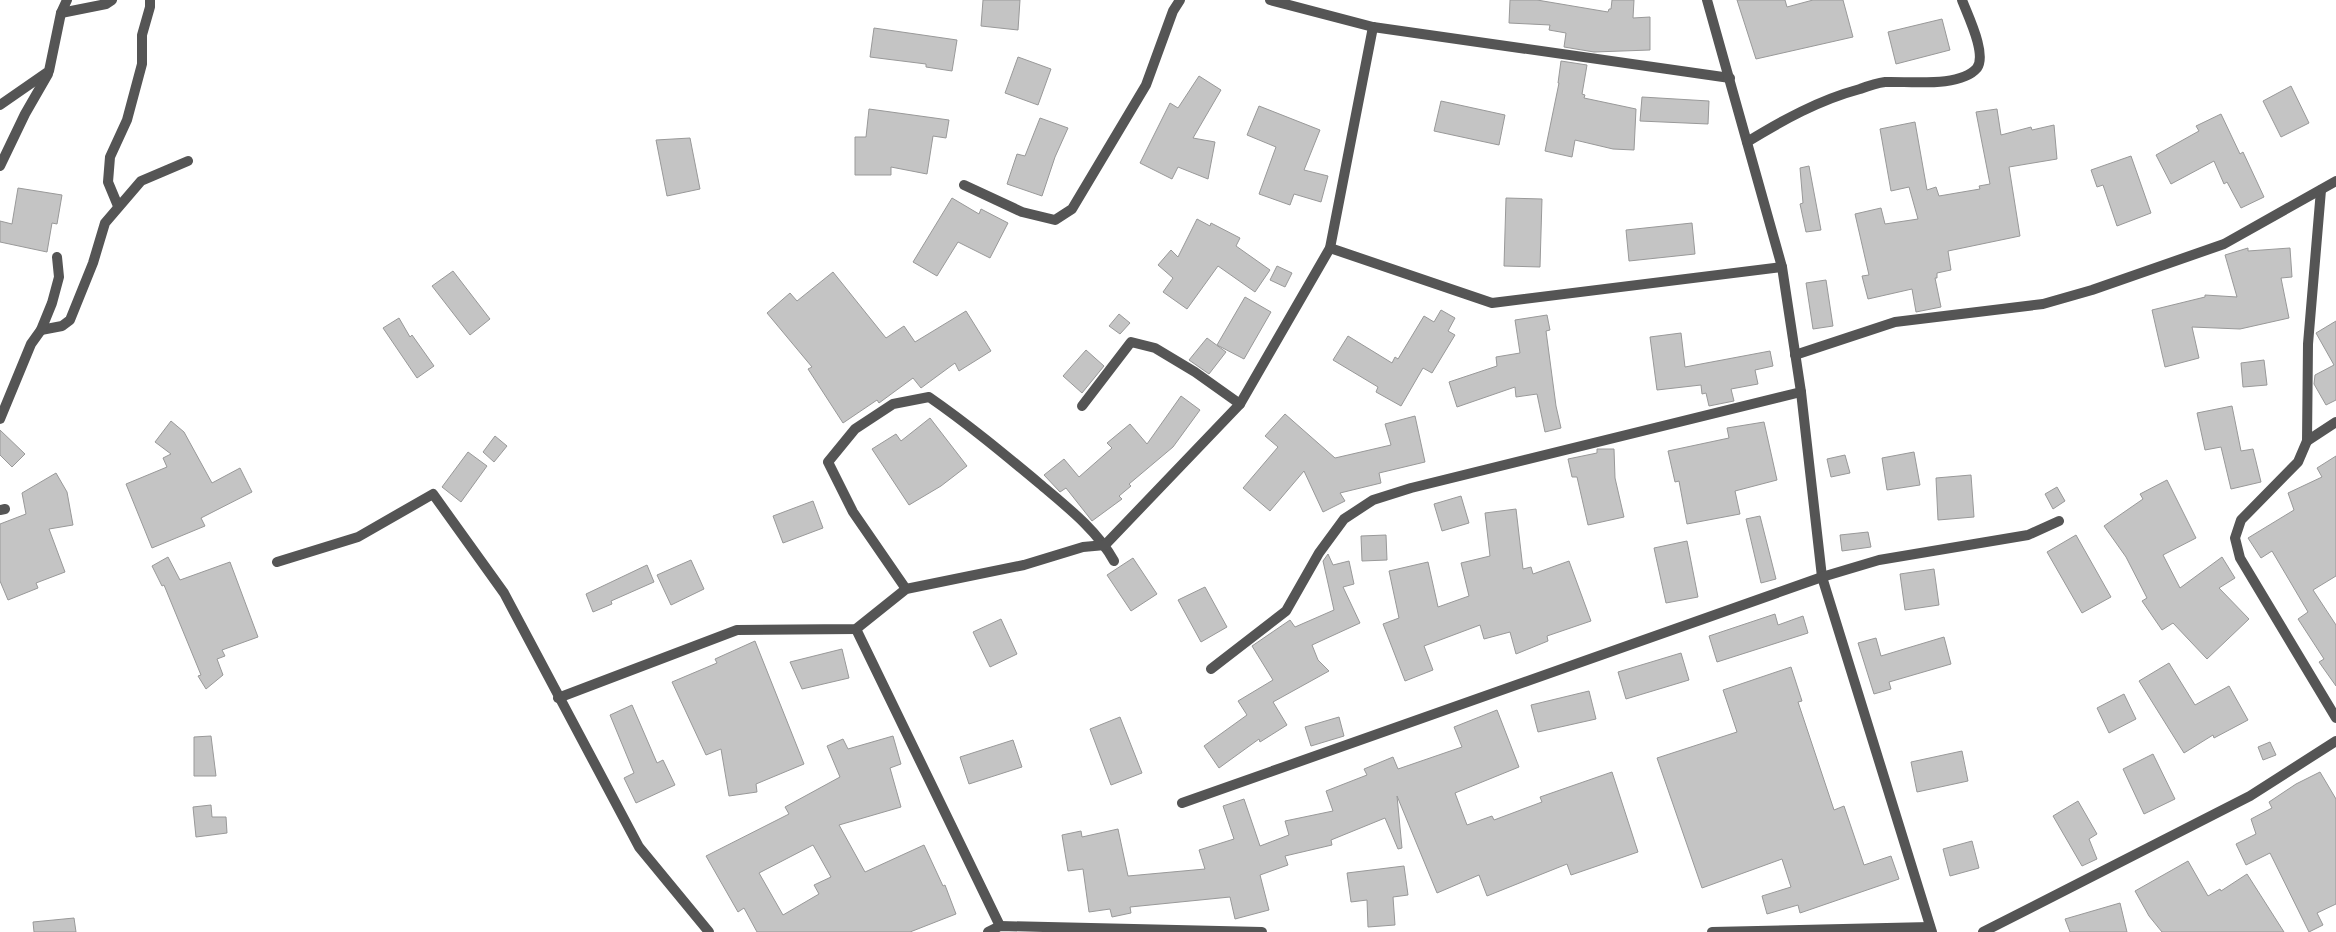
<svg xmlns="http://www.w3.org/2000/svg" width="2336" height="932" viewBox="0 0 2336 932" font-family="'Roboto Condensed',sans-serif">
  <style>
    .building { fill: #c4c4c4; stroke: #999; fill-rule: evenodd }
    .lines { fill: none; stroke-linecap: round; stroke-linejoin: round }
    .street { stroke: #555; stroke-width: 10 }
  </style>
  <rect width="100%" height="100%" fill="#fff"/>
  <g class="building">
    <polygon points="983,0 1020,0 1018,30 981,26"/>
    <polygon points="1510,0 1537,0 1608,12 1609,9 1611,9 1612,0 1634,0 1633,18 1650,17 1650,50 1594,52 1564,47 1566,33 1549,30 1550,25 1509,23"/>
    <polygon points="1737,0 1785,0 1787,7 1813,0 1843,0 1853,37 1756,59"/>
    <polygon points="1942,19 1950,50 1896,64 1888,32"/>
    <polygon points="874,28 957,40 952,71 926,67 926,64 870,57"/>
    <polygon points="1018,57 1051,69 1038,105 1005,93"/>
    <polygon points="1561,61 1587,65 1582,94 1585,95 1584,98 1636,109 1634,150 1613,149 1575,140 1572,157 1545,151 1559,83 1558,83"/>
    <polygon points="1199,76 1221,90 1193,138 1215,142 1208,179 1178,167 1172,179 1140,163 1170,103 1178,108"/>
    <polygon points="2291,86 2309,123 2281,137 2263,101"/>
    <polygon points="1642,97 1709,101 1708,124 1640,121"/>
    <polygon points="1441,101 1505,115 1499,145 1434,131"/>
    <polygon points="1259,106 1320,130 1304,170 1328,176 1321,202 1294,194 1290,205 1259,194 1276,147 1247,135"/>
    <polygon points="869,109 949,120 946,138 933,136 927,174 891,167 891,175 855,175 855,137 866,137"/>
    <polygon points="1997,109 2001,135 2031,127 2032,130 2054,125 2057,159 2009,167 2020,236 1948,251 1951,270 1937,273 1937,278 1935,278 1941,307 1916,312 1912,289 1868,299 1862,276 1869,275 1855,214 1881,208 1885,224 1918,219 1909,187 1891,191 1880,129 1915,122 1927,190 1936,187 1939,196 1980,189 1979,186 1990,184 1976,112"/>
    <polygon points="2221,114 2240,154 2243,152 2264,197 2241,208 2227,182 2224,184 2214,161 2171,184 2156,155 2199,131 2196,126"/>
    <polygon points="1040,118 1068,128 1055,157 1042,196 1007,184 1017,154 1025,156"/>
    <polygon points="690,138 700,189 667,196 656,140"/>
    <polygon points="2131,156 2151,213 2117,226 2103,185 2097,187 2091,170"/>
    <polygon points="1809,166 1821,230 1806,232 1800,204 1803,203 1800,168"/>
    <polygon points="18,188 62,195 57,224 52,223 47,252 0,242 0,221 12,224"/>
    <polygon points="952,198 979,214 981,209 1008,223 990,258 958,242 937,276 913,262"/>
    <polygon points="1506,198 1542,199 1540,267 1504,266"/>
    <polygon points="1197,219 1210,226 1211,223 1240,238 1236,246 1270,270 1255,292 1218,266 1187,309 1163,292 1173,278 1158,265 1171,250 1178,257"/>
    <polygon points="1692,223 1695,254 1629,261 1626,230"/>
    <polygon points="2248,248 2248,251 2290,248 2292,277 2281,278 2289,318 2240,329 2192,327 2199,358 2165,367 2152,310 2205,297 2205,295 2237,297 2225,255"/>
    <polygon points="1277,266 1292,273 1285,287 1270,280"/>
    <polygon points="453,271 490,319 470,335 432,286"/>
    <polygon points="833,272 886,338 904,326 915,342 966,311 991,351 959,371 955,363 921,388 913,378 879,403 877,400 843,423 808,369 812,367 767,313 790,293 797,301"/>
    <polygon points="1826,280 1833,326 1813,329 1806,283"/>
    <polygon points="1245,297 1271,312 1244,359 1217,345"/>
    <polygon points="1441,310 1455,318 1448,331 1455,335 1432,373 1423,368 1401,406 1376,392 1378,387 1333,360 1348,336 1392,363 1395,357 1398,359 1424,316 1434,322"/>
    <polygon points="1119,314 1130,323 1120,334 1109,326"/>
    <polygon points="1547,315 1550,330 1546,331 1556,406 1561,428 1545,432 1537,394 1516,397 1515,387 1457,407 1449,382 1497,366 1496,357 1520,353 1515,320"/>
    <polygon points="399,318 410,337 412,335 434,366 417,378 383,328"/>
    <polygon points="2336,321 2336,400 2326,405 2314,384 2315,375 2334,365 2316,333"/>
    <polygon points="1681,333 1685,367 1770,351 1773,366 1755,370 1758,384 1731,389 1734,401 1709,406 1706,393 1702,394 1701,385 1657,390 1650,337"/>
    <polygon points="1207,338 1226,352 1209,374 1189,360"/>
    <polygon points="1086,350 1104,366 1082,393 1063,376"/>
    <polygon points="2264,360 2267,385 2243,387 2241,363"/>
    <polygon points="1181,396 1200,410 1173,447 1129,484 1131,486 1119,496 1122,499 1092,521 1066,488 1060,492 1044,475 1064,459 1079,477 1112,448 1107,443 1130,424 1147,444"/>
    <polygon points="2232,406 2241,451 2253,449 2261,482 2231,489 2221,447 2205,450 2197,413"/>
    <polygon points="1285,414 1335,458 1391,445 1385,424 1415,416 1425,462 1379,473 1381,483 1340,493 1345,501 1323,512 1304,471 1270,511 1243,488 1278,447 1265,436"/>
    <polygon points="930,418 967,466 941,486 909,505 872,449 896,434 901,441"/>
    <polygon points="171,421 184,432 212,483 240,468 252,492 201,518 205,526 152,548 126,484 167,467 163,458 171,454 155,442"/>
    <polygon points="1764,422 1777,480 1735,491 1740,514 1687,524 1679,481 1675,482 1668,451 1729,438 1727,428"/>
    <polygon points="0,430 25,454 12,467 0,455"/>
    <polygon points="495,436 507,446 494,462 483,452"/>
    <polygon points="1597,449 1614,449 1615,478 1624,517 1588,525 1577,477 1572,477 1568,459 1597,453"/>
    <polygon points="468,452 487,466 461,502 442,487"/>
    <polygon points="1914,452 1920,485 1887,490 1882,458"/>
    <polygon points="1845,455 1850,473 1831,477 1827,459"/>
    <polygon points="2336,456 2336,576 2313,590 2336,625 2336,686 2319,662 2324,659 2298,619 2308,612 2272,551 2261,558 2248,538 2294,510 2288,493 2322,477 2317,468"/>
    <polygon points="56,473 67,492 73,525 49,529 65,572 36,583 38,588 8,600 0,581 0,524 26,514 22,493"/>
    <polygon points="1971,475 1974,517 1938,520 1936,478"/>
    <polygon points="2167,480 2196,538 2163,555 2180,588 2222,557 2235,578 2219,588 2249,619 2207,659 2173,623 2162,630 2142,601 2147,598 2126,557 2104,526 2143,499 2140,494"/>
    <polygon points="2057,487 2065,501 2053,509 2045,494"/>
    <polygon points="1461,496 1469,523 1442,531 1434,504"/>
    <polygon points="813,501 823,528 783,543 773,516"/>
    <polygon points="1516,509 1523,569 1531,567 1533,574 1569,561 1591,621 1547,636 1548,641 1516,654 1510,632 1484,639 1480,625 1424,646 1433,670 1405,681 1383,624 1399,618 1389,571 1428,562 1438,607 1469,596 1461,563 1490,556 1485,513"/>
    <polygon points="1760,516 1776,579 1761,583 1746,519"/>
    <polygon points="1868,532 1871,547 1842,551 1840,535"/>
    <polygon points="1386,535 1387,560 1362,561 1361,536"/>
    <polygon points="2076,535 2111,597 2082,613 2047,552"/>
    <polygon points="1687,541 1698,597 1666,603 1654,548"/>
    <polygon points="1328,554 1333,565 1349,561 1354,584 1343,587 1360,623 1312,645 1318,660 1329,671 1273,702 1287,725 1260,742 1259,739 1219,768 1204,746 1247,715 1238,701 1273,680 1252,646 1290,620 1295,627 1334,610 1323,561"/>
    <polygon points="168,557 180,580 230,562 258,637 222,650 225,656 217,659 223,675 206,689 198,676 201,675 164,585 162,586 152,566"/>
    <polygon points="1133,558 1157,594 1131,611 1107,575"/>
    <polygon points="691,560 704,589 671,605 657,575"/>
    <polygon points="647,565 654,582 611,601 612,604 593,612 586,594"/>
    <polygon points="1934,569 1939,605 1905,610 1900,574"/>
    <polygon points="1205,587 1227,627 1201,642 1178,600"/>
    <polygon points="1775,614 1778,625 1803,616 1808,633 1717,662 1709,636"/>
    <polygon points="1001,619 1017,654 990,667 973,632"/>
    <polygon points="1944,637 1951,664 1889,682 1891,689 1874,694 1858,643 1876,638 1881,656"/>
    <polygon points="755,641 804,764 756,784 757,792 729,796 721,749 706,755 672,682 717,663 715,659"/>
    <polygon points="842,649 849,678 802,689 790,662"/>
    <polygon points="1681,653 1689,680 1626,699 1618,672"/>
    <polygon points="2169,663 2195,705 2229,686 2248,720 2214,738 2213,735 2184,753 2139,681"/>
    <polygon points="1791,667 1802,701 1798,702 1834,810 1844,806 1864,865 1891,856 1899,879 1800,913 1798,905 1767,914 1762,896 1791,887 1782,859 1702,888 1657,758 1737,732 1723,690"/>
    <polygon points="1589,691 1596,719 1538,732 1531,705"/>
    <polygon points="2124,694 2136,719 2109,733 2097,708"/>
    <polygon points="632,705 657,763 663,760 675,785 636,803 624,778 634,773 610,715"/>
    <polygon points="1497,710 1519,767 1455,793 1467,825 1492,816 1494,820 1542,802 1540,797 1612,772 1638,852 1571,875 1567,864 1487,896 1479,875 1437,893 1397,796 1402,848 1398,849 1385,818 1331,840 1332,845 1285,856 1288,865 1260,875 1269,910 1235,919 1230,897 1130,907 1131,913 1112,917 1110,909 1089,912 1083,869 1068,871 1062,835 1081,831 1082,837 1118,829 1128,876 1205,869 1199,850 1234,839 1223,806 1244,799 1260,846 1289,835 1285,821 1333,811 1326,791 1367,775 1364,769 1393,757 1398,769 1462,747 1454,727"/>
    <polygon points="1120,717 1142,773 1111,785 1090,729"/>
    <polygon points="1339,717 1344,736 1311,746 1305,727"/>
    <polygon points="211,736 216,776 194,776 194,737"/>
    <path d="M893 736 901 764 890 768 901 807 839 825 865 872 924 845 943 886 945 885 956 914 910 932H757L744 908 738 912 706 856 789 814 785 807 840 777 827 746 843 739 848 749ZM813 845 831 877 814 885 819 894 783 915 759 873Z"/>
    <polygon points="1013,740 1022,767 969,784 960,757"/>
    <polygon points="2270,742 2276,755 2263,760 2258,747"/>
    <polygon points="1962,751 1968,781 1917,792 1911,762"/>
    <polygon points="2153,754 2175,799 2144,814 2123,769"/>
    <polygon points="2320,772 2336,799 2336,904 2317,913 2323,925 2309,932 2270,853 2246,865 2236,844 2256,834 2251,819 2272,808 2269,802 2296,784"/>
    <polygon points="2078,801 2097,834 2089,839 2097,859 2082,866 2053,816"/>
    <polygon points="211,805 212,817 226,817 227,833 196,837 193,807"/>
    <polygon points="1972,841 1979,868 1950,876 1943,849"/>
    <polygon points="2188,861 2208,896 2220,889 2221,891 2247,874 2284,932 2162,932 2149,916 2135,891"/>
    <polygon points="1404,866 1408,895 1393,897 1395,925 1368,927 1367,900 1351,902 1347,873"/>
    <polygon points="2120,903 2127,932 2070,932 2065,919"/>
    <polygon points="74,918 76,932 34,932 33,922"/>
  </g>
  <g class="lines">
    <g class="street">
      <polyline points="1270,0 1373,27 1730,78"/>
      <polyline points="1707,0 1782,267 1801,392 1822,577 1932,932"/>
      <polyline points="61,13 106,4 112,0"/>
      <polyline points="0,105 49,71 61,13 67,0"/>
      <path d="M1747 142C1783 120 1819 100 1860 89 1868 86 1877 83 1885 82 1909 81 1960 88 1977 68 1987 54 1968 16 1962 0"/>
      <polyline points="0,166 25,114 48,74"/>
      <polyline points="964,185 1022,212 1055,220 1072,209 1146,85 1173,11 1180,0"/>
      <polyline points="2321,190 2308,344 2307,441 2298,462 2241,520 2235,538 2240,558 2336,718"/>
      <polyline points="118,206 108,182 110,157 127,120 142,64 142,35 150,7 150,0"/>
      <polyline points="1330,248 1492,303 1782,267"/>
      <polyline points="41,330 62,326 70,320 93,263 105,223 141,181 188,161"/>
      <polyline points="1795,355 1895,322 2043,304 2092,290 2224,244 2336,181"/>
      <polyline points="1082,406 1131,342 1155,348 1195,372 1240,404"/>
      <polyline points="0,419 31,344 41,330 52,303 59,277 57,257"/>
      <polyline points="2307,441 2336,422"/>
      <polyline points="0,510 5,509"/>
      <polyline points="277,562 358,537 433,494 504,593 639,847 709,932"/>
      <path d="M906 589 853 512 828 462 855 429 893 404 929 397C968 424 1004 454 1040 484 1066 506 1097 530 1114 561"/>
      <polyline points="856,629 1000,926"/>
      <polyline points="1211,669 1286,611 1319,553 1344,519 1373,500 1411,488 1801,392"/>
      <polyline points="558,698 737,630 856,629 906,589 1024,565 1083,547 1105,545 1240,404 1330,248 1373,27"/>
      <polyline points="1182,803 1822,577 1879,560 2028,535 2059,521"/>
      <polyline points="988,932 1000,926 1262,932"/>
      <polyline points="1712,932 1930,927"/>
      <polyline points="1983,932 2250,796 2336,741"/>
    </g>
  </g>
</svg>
